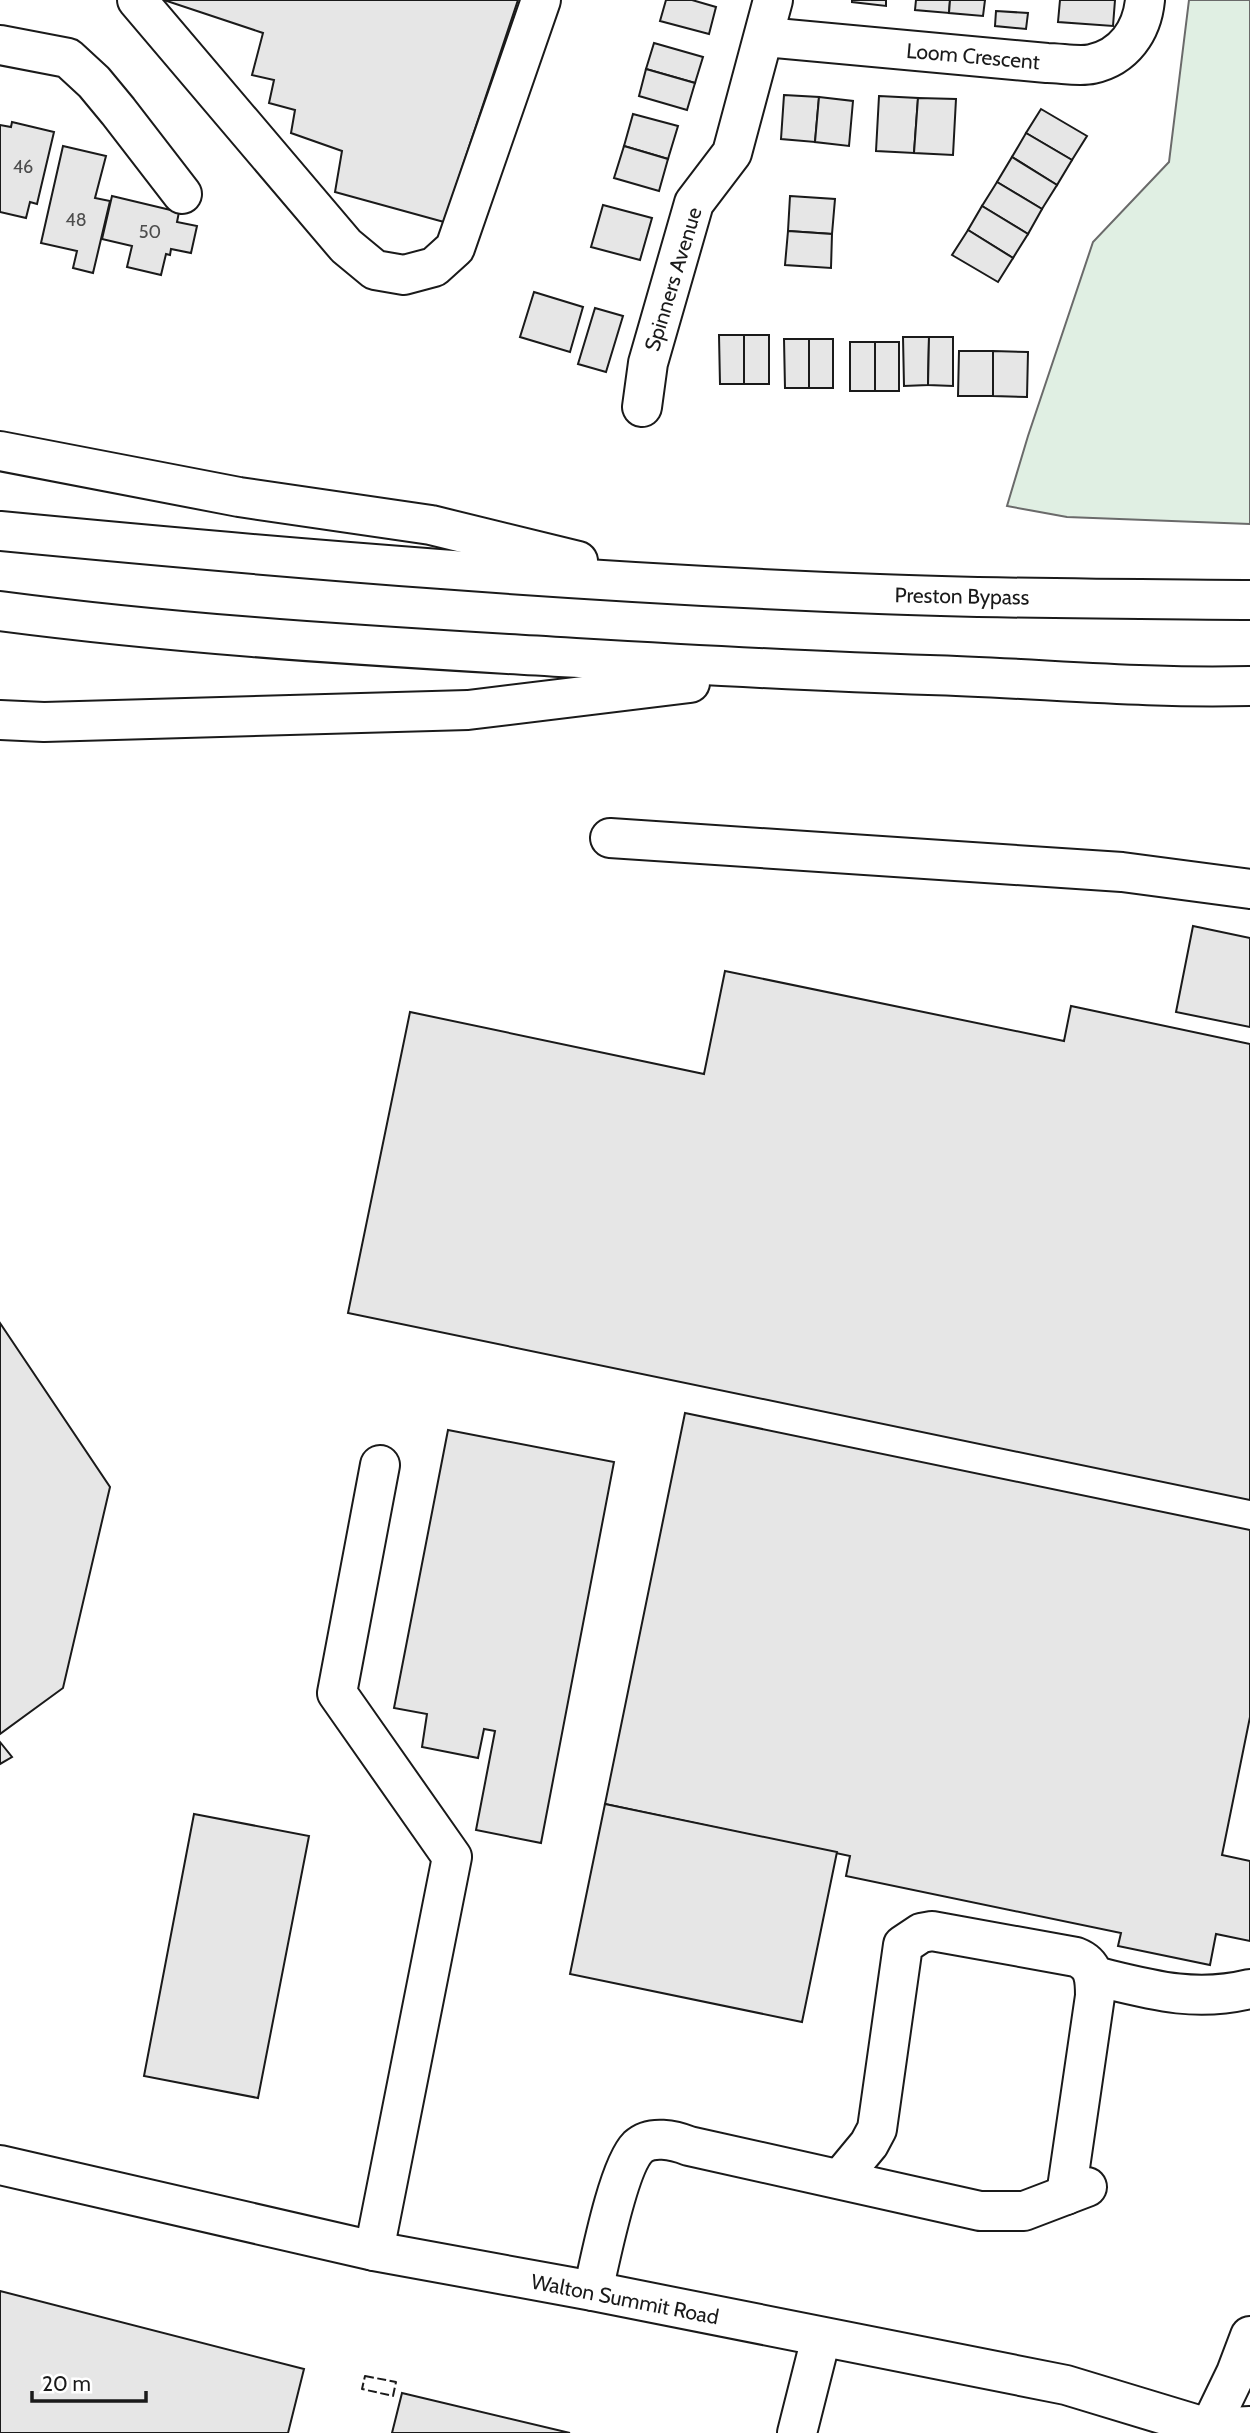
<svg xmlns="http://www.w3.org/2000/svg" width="1250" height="2433" viewBox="0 0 1250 2433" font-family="Cabin,sans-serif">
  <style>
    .green { fill: #e0efe3; stroke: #6a6a6a; stroke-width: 2 }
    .building { fill: #e6e6e6; stroke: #1a1a1a; stroke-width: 2 }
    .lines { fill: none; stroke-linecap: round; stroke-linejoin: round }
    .minor-casing { stroke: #1a1a1a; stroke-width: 42 }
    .highway-casing { stroke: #1a1a1a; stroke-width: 42 }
    .minor { stroke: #fff; stroke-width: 38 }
    .highway { stroke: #fff; stroke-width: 38 }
    .fence { stroke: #1a1a1a; stroke-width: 2; stroke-dasharray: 9 3.5; stroke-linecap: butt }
    .labels { text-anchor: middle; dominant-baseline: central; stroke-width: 5; stroke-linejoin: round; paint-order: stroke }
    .number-label { font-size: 18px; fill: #4d4d4d }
    .street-label { font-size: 21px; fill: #1a1a1a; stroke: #fff }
  </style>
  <rect width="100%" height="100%" fill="#fff"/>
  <polygon class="green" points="1189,0 1250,0 1250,524 1067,517 1007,506 1028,436 1093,242 1169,162"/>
  <g class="building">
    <polygon points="164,0 518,0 444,222 335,192 342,151 291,133 295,110 269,103 274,80 252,75 263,33"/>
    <polygon points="666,0 692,0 716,7 709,34 660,21"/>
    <polygon points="852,0 886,0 886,6 852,2"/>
    <polygon points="916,0 950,0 949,13 915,10"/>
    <polygon points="950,0 985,0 983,16 949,13"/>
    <polygon points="1060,0 1115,0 1113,26 1058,22"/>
    <polygon points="996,11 1028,13 1026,29 995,26"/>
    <polygon points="654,43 703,57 695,83 646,69"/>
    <polygon points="646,69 695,83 687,110 639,96"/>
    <polygon points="784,95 819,97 815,142 781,139"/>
    <polygon points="879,96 918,98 914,153 876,151"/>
    <polygon points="819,97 853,101 849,146 815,142"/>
    <polygon points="918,98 956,99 953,155 914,153"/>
    <polygon points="1041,109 1087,136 1072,160 1026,133"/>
    <polygon points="633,114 678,126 668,159 624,146"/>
    <polygon points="12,122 54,132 37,204 30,202 26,218 0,212 0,125 11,127"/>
    <polygon points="1026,133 1072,160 1057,185 1012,157"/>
    <polygon points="63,146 106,156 95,198 110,201 93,273 73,268 77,251 41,243"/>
    <polygon points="624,146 668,159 659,191 614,178"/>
    <polygon points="1012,157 1057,185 1042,209 997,182"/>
    <polygon points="997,182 1042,209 1028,234 982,206"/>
    <polygon points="112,196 179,212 177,222 197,226 191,253 171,249 170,255 166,254 161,275 127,267 132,246 102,239"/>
    <polygon points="790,196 835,199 832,234 788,231"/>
    <polygon points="603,205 652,218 640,260 591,247"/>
    <polygon points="982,206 1028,234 1013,258 968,230"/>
    <polygon points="968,230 1013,258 998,282 952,255"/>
    <polygon points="788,231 832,234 831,268 785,265"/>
    <polygon points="534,292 583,307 570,352 520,337"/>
    <polygon points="595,308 623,316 606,372 578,364"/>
    <polygon points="719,335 744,335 744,384 720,384"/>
    <rect x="744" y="335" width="25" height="49"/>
    <polygon points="903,337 929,337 928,385 904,386"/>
    <polygon points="929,337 953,337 953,386 928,385"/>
    <polygon points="784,339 809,339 809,388 785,388"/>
    <rect x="809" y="339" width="24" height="49"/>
    <rect x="850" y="342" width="25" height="49"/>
    <rect x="875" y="342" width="24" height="49"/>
    <polygon points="959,351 993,351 993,396 958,396"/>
    <polygon points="993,351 1028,352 1027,397 993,396"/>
    <polygon points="1193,926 1250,938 1250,1027 1176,1012"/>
    <polygon points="725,971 1064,1041 1071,1006 1250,1044 1250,1500 348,1313 410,1012 704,1074"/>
    <polygon points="0,1323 110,1487 63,1688 0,1734"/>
    <polygon points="685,1413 1250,1530 1250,1717 1222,1855 1250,1861 1250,1941 1216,1934 1210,1965 1118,1946 1121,1933 846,1876 850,1856 605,1804"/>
    <polygon points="448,1430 614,1462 541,1843 476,1830 495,1731 484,1729 478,1758 422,1747 427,1714 394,1708"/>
    <polygon points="0,1742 12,1757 0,1764"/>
    <polygon points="605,1804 837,1852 802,2022 570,1974"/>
    <polygon points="194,1814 309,1836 258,2098 144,2076"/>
    <polygon points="0,2291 304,2369 288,2433 0,2433"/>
    <polygon points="402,2393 570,2433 392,2433"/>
  </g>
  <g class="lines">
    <defs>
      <g id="minor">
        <polyline points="137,0 346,246 375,270 404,275 434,267 455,248 541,0"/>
        <path d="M765 37 1047 63C1061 63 1079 67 1092 64 1124 57 1142 31 1145 0"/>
        <polyline points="0,45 68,58 94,82 118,111 182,194"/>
        <polyline points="642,407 648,363 694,203 732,153 773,0"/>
        <polyline points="610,838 1122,872 1250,889"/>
        <path d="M1094 1976C1148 1989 1193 2003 1250 1989"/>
        <polyline points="0,2165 374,2251 593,2291 1066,2385 1208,2428 1250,2426"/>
        <path d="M840 2179 869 2144 877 2129 903 1945 921 1933 932 1931 1076 1957C1094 1964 1095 1978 1095 1996L1066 2195"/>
        <polyline points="374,2251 452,1857 337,1693 380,1465"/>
        <path d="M593 2291C600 2261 618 2167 638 2147 651 2135 674 2140 689 2146L980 2211H1024L1087 2187"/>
        <polyline points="797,2433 821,2338"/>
        <polyline points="1207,2433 1236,2373 1250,2336"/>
      </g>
      <g id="highway">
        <polyline points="0,451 239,497 431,525 578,561"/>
        <path d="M0 531C292 559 585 583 879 594 1002 599 1126 599 1250 600"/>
        <path d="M0 611C168 633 338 644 508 654 648 662 789 671 929 675 1036 678 1143 689 1250 686"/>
        <polyline points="0,720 44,722 468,710 690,683"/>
      </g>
    </defs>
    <use href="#minor" class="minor-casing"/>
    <use href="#highway" class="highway-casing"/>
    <use href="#minor" class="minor"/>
    <use href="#highway" class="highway"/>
    <polygon class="fence" points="365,2376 396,2382 393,2396 362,2389"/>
  </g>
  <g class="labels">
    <g class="number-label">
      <text x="23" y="167">46</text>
      <text x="76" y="220">48</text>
      <text x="150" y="232">50</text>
    </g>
    <g class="street-label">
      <text transform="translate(973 56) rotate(5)">Loom Crescent</text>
      <text transform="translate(673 279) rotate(-73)">Spinners Avenue</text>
      <text transform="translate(962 596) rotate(1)">Preston Bypass</text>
      <text transform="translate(625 2299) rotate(11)">Walton Summit Road</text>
    </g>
  </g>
  <path d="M32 2391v10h114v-10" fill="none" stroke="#1a1a1a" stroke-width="3.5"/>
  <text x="42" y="2391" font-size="21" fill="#1a1a1a" stroke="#ffffff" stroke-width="5" paint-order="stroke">20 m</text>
</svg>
